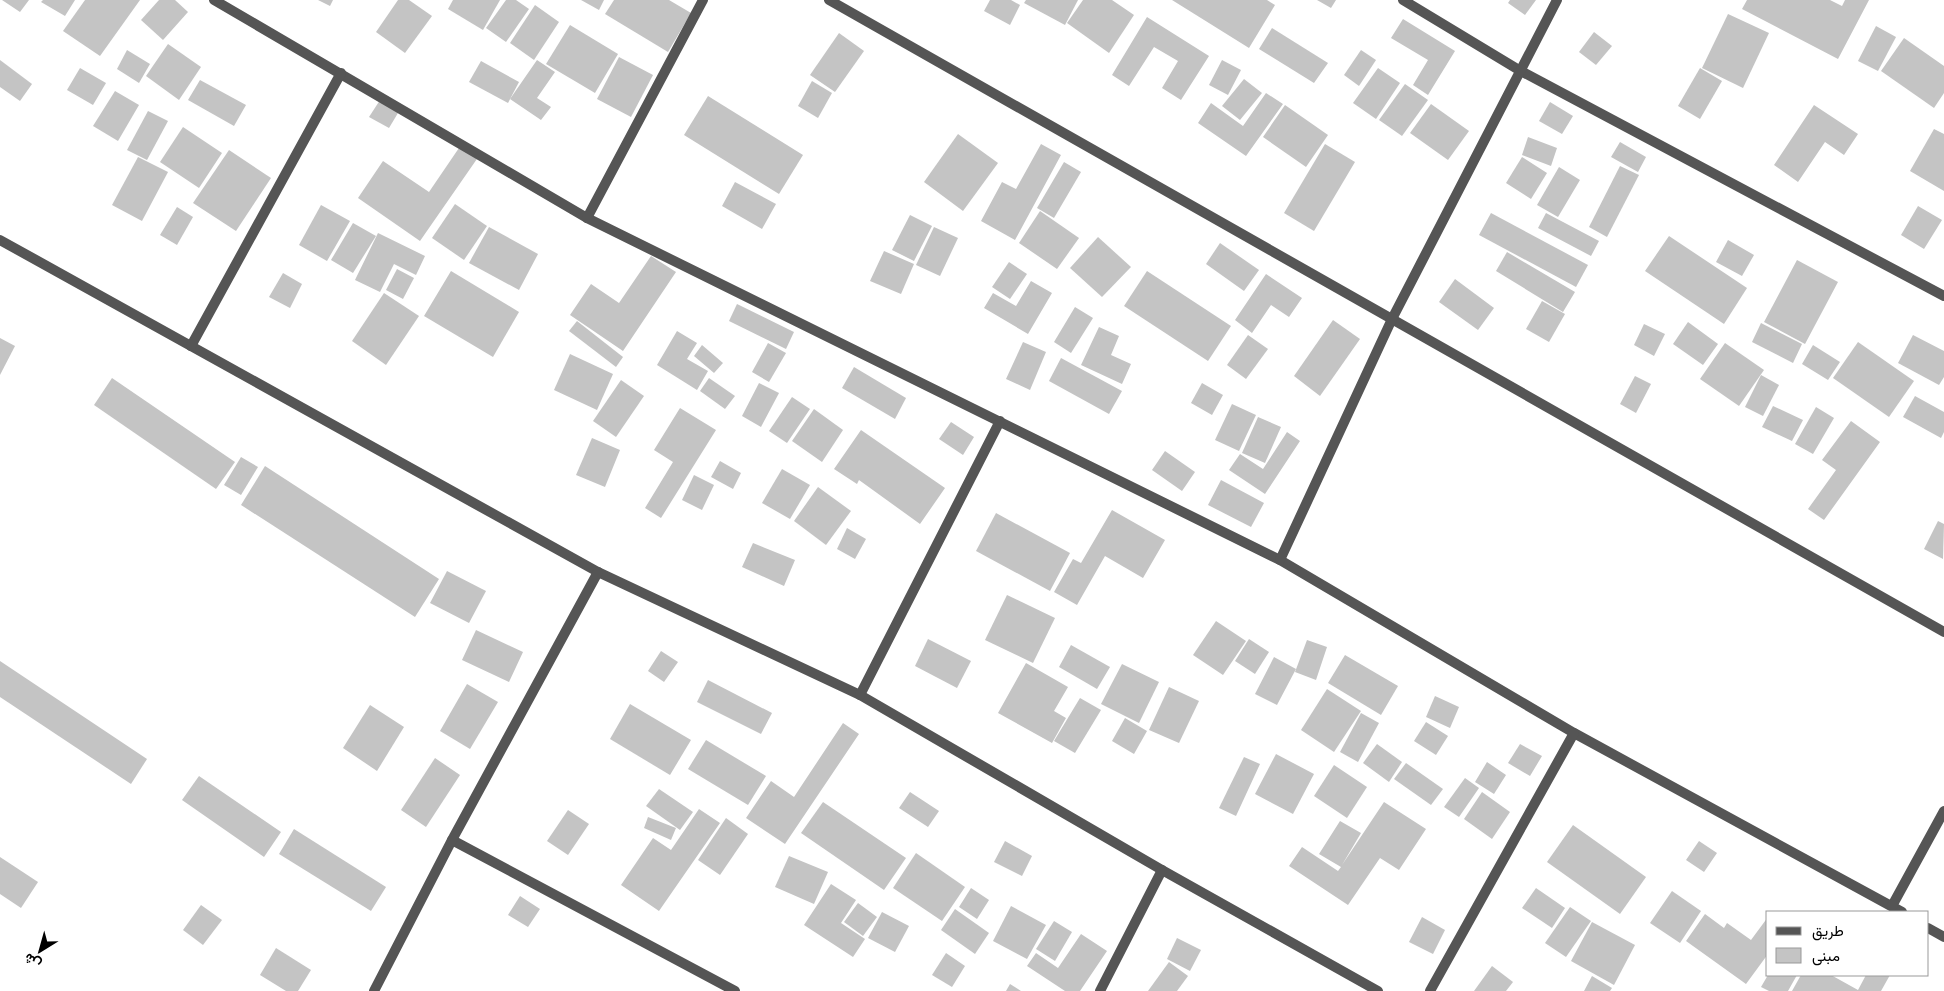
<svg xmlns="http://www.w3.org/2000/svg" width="1944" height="991" viewBox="0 0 1944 991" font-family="'Space Grotesk',Vazirmatn,sans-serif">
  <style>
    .building { fill: #c4c4c4 }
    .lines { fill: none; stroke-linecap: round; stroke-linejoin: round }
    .street { stroke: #555; stroke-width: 10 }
  </style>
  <rect width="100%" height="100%" fill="#fff"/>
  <g class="building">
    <polygon points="2,0 29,0 20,12"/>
    <polygon points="43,0 75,0 65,16 41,2"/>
    <polygon points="85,0 140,0 100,56 63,31"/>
    <polygon points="159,0 175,0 188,12 163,40 141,20"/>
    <polygon points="318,0 333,0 330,6"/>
    <polygon points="398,0 409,0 432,16 405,53 376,32"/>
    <polygon points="453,0 500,0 483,30 448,9"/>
    <polygon points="506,0 516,0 529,9 506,42 486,28"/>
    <polygon points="581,0 604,0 599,10"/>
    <polygon points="614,0 669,0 691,13 668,52 605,14"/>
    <polygon points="990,0 1011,0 1020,5 1010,25 984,11"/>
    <polygon points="1026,0 1078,0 1065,25 1024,3"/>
    <polygon points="1083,0 1112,0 1134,15 1109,53 1067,23"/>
    <polygon points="1172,0 1267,0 1275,5 1249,48"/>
    <polygon points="1317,0 1336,0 1331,8"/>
    <polygon points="1510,0 1536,0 1525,15 1508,3"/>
    <polygon points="1747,0 1830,0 1842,6 1845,0 1869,0 1838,59 1742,9"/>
    <polygon points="535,5 559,22 534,60 510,43"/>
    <polygon points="1728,14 1769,33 1743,88 1702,68"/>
    <polygon points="1147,17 1209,56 1181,100 1162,88 1178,61 1154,47 1129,86 1112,75"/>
    <polygon points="1403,19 1455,51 1428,95 1413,85 1428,60 1391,38"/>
    <polygon points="570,25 618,54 595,93 546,64"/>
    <polygon points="1876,26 1896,37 1878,71 1858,61"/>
    <polygon points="1272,28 1328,63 1314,83 1259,49"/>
    <polygon points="1594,32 1612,46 1596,65 1579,52"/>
    <polygon points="839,33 864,51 835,92 810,75"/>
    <polygon points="1904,38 1944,66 1944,93 1934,108 1881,71"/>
    <polygon points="168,44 201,67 179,100 146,76"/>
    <polygon points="127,50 150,64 139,83 117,69"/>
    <polygon points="1361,50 1376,60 1359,86 1344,75"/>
    <polygon points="619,57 653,75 631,117 597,99"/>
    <polygon points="0,60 32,84 20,101 0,87"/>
    <polygon points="537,60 555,72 537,98 551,107 541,120 510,99"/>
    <polygon points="1222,60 1241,70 1228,95 1209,85"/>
    <polygon points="481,61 519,82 508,103 469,82"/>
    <polygon points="80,68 106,83 93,105 67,90"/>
    <polygon points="1378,68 1400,83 1376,119 1353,103"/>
    <polygon points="1700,68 1722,81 1700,119 1678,106"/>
    <polygon points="1244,79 1262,93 1240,120 1222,106"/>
    <polygon points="200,80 246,105 234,126 188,100"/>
    <polygon points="812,81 832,93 818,118 798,106"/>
    <polygon points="1405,84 1428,100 1402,136 1379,120"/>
    <polygon points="115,91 139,105 118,141 93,126"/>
    <polygon points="1266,93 1283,104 1246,156 1198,123 1211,103 1243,126"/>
    <polygon points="708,96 803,155 779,194 684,135"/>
    <polygon points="382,97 401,108 389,128 369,117"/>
    <polygon points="1550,102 1573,116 1562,134 1539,121"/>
    <polygon points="1431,104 1469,131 1448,160 1410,133"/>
    <polygon points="1285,105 1328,135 1306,167 1263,137"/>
    <polygon points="1814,105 1858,134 1844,155 1825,142 1798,182 1774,165"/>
    <polygon points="148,111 168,121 147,160 127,150"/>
    <polygon points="183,127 222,153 199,188 160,162"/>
    <polygon points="1934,129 1944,134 1944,191 1910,171"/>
    <polygon points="958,134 998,163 963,211 924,182"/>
    <polygon points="1528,137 1557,148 1551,166 1522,155"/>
    <polygon points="1620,142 1646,157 1638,172 1611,157"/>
    <polygon points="1041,144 1061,155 1015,240 981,221 1002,182 1016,189"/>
    <polygon points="1325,144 1355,162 1314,231 1284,213"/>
    <polygon points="461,145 479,156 420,241 358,198 383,161 429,192"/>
    <polygon points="229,150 271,178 236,231 193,203"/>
    <polygon points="138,157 168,172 142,221 112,205"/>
    <polygon points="1522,157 1547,173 1531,199 1506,183"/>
    <polygon points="1064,162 1081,172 1054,218 1037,208"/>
    <polygon points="1620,166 1639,175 1607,237 1589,227"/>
    <polygon points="1559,167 1580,180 1558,217 1537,205"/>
    <polygon points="735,182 776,204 762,229 722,206"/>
    <polygon points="455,204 487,226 464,260 432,238"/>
    <polygon points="321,205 350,221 327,261 299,245"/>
    <polygon points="1918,206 1942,220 1924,249 1901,235"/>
    <polygon points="177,207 193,217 177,245 160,235"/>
    <polygon points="1040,211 1079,238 1057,269 1019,243"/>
    <polygon points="1491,213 1588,265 1576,287 1479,235"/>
    <polygon points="1546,213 1599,241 1591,256 1538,228"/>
    <polygon points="910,215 932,226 914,261 892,250"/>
    <polygon points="353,223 376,236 353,273 331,260"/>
    <polygon points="489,227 538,254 519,290 469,263"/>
    <polygon points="934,227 958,238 940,276 916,265"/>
    <polygon points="378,233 425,256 416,275 394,264 380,292 355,280"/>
    <polygon points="1669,236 1747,288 1724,324 1645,271"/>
    <polygon points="1098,237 1131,267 1102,297 1070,268"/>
    <polygon points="1728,240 1754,255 1742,276 1716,262"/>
    <polygon points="1220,243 1259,270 1244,291 1206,264"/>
    <polygon points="884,251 914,264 901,294 870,281"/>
    <polygon points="1507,252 1575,292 1563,312 1496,271"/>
    <polygon points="651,256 676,272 623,351 570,315 591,284 619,303"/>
    <polygon points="1797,260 1838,282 1805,344 1764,322"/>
    <polygon points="1009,262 1027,274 1010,299 992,287"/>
    <polygon points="397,269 414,278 403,299 386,290"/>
    <polygon points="451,271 519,312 493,357 424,316"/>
    <polygon points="1147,271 1231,326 1208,361 1124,306"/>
    <polygon points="283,273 302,284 290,308 269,297"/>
    <polygon points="1266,274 1302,298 1289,317 1271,305 1252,333 1235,320"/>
    <polygon points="1455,279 1494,308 1478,330 1439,302"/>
    <polygon points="1031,281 1052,293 1028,334 984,308 993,293 1016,306"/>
    <polygon points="384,293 419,316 386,365 352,341"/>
    <polygon points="1542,301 1565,314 1549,342 1526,329"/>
    <polygon points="737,304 794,332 786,349 729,321"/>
    <polygon points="1075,307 1093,318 1071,353 1054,342"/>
    <polygon points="1333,320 1360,339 1320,396 1294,376"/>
    <polygon points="577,321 623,357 616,367 569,331"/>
    <polygon points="1688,322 1718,344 1703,365 1673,344"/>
    <polygon points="1761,323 1802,344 1793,363 1752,342"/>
    <polygon points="1644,324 1665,334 1654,356 1634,345"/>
    <polygon points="1099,327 1119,336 1111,355 1131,364 1122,384 1081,365"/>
    <polygon points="677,331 697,343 687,359 708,371 697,390 657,365"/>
    <polygon points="1248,335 1268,349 1246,379 1227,365"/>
    <polygon points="1913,335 1944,351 1944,377 1939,385 1898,363"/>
    <polygon points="0,338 15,346 0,375"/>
    <polygon points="1023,342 1046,352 1030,390 1006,379"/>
    <polygon points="1858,342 1914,381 1889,417 1833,378"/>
    <polygon points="768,343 786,353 769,382 752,372"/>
    <polygon points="1725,343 1764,370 1739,406 1700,379"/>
    <polygon points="702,345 723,363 714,373 694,356"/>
    <polygon points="1813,345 1840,362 1828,380 1802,364"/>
    <polygon points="570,354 613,374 597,410 554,390"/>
    <polygon points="1061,358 1122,391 1109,414 1049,381"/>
    <polygon points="854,367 906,398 895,419 842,388"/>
    <polygon points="1761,375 1779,385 1763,416 1745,407"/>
    <polygon points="1635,376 1651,384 1636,413 1620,404"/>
    <polygon points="112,378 235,462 216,489 94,405"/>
    <polygon points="709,378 735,396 725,409 700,391"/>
    <polygon points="621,380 644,396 616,437 593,421"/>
    <polygon points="759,383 779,393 761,427 742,416"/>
    <polygon points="1202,383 1223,395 1212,415 1191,403"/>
    <polygon points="1915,396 1944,412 1944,432 1941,438 1903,417"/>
    <polygon points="792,397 810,409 787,443 769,431"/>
    <polygon points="1232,404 1256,415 1239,451 1215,440"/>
    <polygon points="1773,406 1803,420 1792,441 1762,427"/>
    <polygon points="1816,407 1834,418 1813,454 1795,444"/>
    <polygon points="680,408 716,430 661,518 645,508 673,462 654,450"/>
    <polygon points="814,409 843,430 822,462 792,441"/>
    <polygon points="1258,417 1281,427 1265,463 1242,453"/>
    <polygon points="1851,421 1880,442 1824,520 1808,509 1836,470 1822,460"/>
    <polygon points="951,422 974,437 963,455 939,439"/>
    <polygon points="861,430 945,488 920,524 859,480 857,484 834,469"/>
    <polygon points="1287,432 1300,441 1265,494 1229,470 1240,454 1263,469"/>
    <polygon points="592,438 620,450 605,487 576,475"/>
    <polygon points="1165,451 1195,472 1182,491 1152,470"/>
    <polygon points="241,457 258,467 241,495 224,485"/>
    <polygon points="720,461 741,473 733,489 711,477"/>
    <polygon points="265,466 439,579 415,617 241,505"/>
    <polygon points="782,469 810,485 790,519 762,503"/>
    <polygon points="694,475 714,485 702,510 682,500"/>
    <polygon points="1221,480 1264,503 1251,527 1208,505"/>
    <polygon points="818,487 851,511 826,545 794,521"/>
    <polygon points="1112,510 1165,540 1143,578 1105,556 1077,605 1054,592 1073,559 1081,563"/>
    <polygon points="996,513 1070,553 1050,591 976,551"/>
    <polygon points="1938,521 1944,524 1943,559 1924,549"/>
    <polygon points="847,528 866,539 855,559 837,549"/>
    <polygon points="753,543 795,560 784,586 742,567"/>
    <polygon points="447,571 486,591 469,623 430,603"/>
    <polygon points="1007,595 1055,618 1033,663 985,640"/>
    <polygon points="1216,621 1246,641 1223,675 1193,655"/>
    <polygon points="476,630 523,652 509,682 462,660"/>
    <polygon points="928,639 971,661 957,688 915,666"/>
    <polygon points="1249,639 1269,652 1255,674 1235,661"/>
    <polygon points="1307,640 1327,647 1316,680 1295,672"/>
    <polygon points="1071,645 1110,667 1097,689 1059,667"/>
    <polygon points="661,651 678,662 664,682 648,671"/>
    <polygon points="1345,655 1398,686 1381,715 1328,683"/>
    <polygon points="1274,657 1296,669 1277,705 1255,694"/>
    <polygon points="0,661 147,759 131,784 0,697"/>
    <polygon points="1026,663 1068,687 1054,711 1066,718 1052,743 998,713"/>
    <polygon points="1122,664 1159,682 1139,723 1101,704"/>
    <polygon points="708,680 772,713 761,734 697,702"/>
    <polygon points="467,684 498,702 470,749 440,731"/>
    <polygon points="1169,687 1199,701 1179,743 1149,730"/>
    <polygon points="1327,689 1361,711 1334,752 1301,730"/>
    <polygon points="1435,696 1459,707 1450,728 1426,717"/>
    <polygon points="1080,698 1101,710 1075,753 1054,741"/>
    <polygon points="630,704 691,740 670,775 610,739"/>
    <polygon points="370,705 404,727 377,771 343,748"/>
    <polygon points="1361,713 1379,723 1358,762 1340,752"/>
    <polygon points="1125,718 1147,731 1134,754 1112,741"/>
    <polygon points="1426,722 1448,736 1436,755 1414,741"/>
    <polygon points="843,723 859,734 785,844 746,818 771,781 794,797"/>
    <polygon points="706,740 766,776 748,805 688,769"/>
    <polygon points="1377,744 1402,762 1389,782 1363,763"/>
    <polygon points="1520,744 1542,756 1530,776 1508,763"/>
    <polygon points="1276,754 1314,774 1293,814 1255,794"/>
    <polygon points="1244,757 1260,764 1236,816 1219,808"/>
    <polygon points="435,758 460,775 426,827 401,810"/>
    <polygon points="1487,762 1506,775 1494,794 1475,782"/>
    <polygon points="1406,763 1443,789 1431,805 1394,779"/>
    <polygon points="1334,765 1367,787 1347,818 1314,796"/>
    <polygon points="199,776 281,832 264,857 182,800"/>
    <polygon points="1465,778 1479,788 1459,817 1444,807"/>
    <polygon points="659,789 693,812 680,830 646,806"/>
    <polygon points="910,792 939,811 928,827 899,808"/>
    <polygon points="1482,792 1510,812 1492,839 1464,819"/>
    <polygon points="823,802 906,858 884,890 801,833"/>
    <polygon points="1384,802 1426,829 1399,870 1380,858 1348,905 1289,866 1302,847 1338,871 1341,867 1319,854 1340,821 1361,833 1342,865"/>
    <polygon points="699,809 720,823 659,911 621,885 653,838 671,850"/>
    <polygon points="568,810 589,824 568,855 547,841"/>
    <polygon points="648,817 676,828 671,840 644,828"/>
    <polygon points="726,818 748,834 720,875 698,860"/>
    <polygon points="1573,825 1646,877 1620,914 1547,862"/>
    <polygon points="294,829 386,887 371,911 279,854"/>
    <polygon points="1005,841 1032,856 1022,876 994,862"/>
    <polygon points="1699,841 1717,853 1704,872 1686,860"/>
    <polygon points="916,853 965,887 942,921 893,888"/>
    <polygon points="789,856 828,872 814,904 775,887"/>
    <polygon points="0,857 38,882 21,908 0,894"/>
    <polygon points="831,884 856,900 841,923 865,939 853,957 804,925"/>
    <polygon points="971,888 989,900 977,919 959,907"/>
    <polygon points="1536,888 1565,908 1552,928 1522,908"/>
    <polygon points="1672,891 1701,911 1680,943 1650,923"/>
    <polygon points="520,896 540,909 528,927 508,915"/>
    <polygon points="858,903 877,917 863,936 844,922"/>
    <polygon points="201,905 222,920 203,945 183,930"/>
    <polygon points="1011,906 1046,925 1027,959 993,941"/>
    <polygon points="1570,907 1591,921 1566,957 1545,943"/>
    <polygon points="955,909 989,933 975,954 941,930"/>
    <polygon points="882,912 909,926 895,952 868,938"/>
    <polygon points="1705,914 1724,928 1727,923 1751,940 1768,917 1768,954 1746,984 1686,941"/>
    <polygon points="1422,917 1445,930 1433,954 1409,942"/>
    <polygon points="1054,921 1072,932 1055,961 1036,949"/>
    <polygon points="1592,922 1635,945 1614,985 1571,961"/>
    <polygon points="1081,934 1107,951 1080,991 1065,991 1027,966 1036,953 1058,968"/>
    <polygon points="1177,938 1201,950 1190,971 1167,959"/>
    <polygon points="276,948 311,970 298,991 286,991 260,975"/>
    <polygon points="946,953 965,966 952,987 932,975"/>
    <polygon points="1169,962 1188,976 1177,991 1148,991"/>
    <polygon points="1492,966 1513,982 1506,991 1474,991"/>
    <polygon points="1768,975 1797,975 1788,991 1769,991 1761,987"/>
    <polygon points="1801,975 1831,975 1858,990 1866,975 1890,975 1881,991 1792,991"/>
    <polygon points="1592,976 1612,988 1610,991 1584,991"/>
    <polygon points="1010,984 1021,991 1006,991"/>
  </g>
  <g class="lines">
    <g class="street">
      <polyline points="214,0 587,218 1280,560 1574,733 1902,912"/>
      <polyline points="829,0 1944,632"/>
      <polyline points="1403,0 1519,70 1944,296"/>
      <polyline points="587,218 703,0"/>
      <polyline points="0,240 598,572 860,695 1162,870 1378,991"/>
      <polyline points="191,346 341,73"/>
      <polyline points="1280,560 1392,319 1557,0"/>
      <polyline points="860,695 1000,421"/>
      <polyline points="452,840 735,991"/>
      <polyline points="1892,906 1944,811"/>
      <polyline points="1928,928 1944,937"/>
      <polyline points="374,991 452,840 598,572"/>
      <polyline points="1100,991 1162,870"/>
      <polyline points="1430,991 1574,733"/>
    </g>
  </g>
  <rect x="1766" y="911" width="162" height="65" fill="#ffffff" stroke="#999999"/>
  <rect x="1776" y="927" width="25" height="8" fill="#555555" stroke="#999999"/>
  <text x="1812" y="936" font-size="15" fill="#000000">طريق</text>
  <rect x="1776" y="948" width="25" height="15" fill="#c4c4c4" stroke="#999999"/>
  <text x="1812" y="961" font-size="15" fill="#000000">مبنى</text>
  <g transform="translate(40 951) rotate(217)" stroke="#ffffff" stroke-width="4" paint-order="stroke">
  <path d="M0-4L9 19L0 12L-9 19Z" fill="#000000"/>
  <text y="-8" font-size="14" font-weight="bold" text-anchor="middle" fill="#000000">ش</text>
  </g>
</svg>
